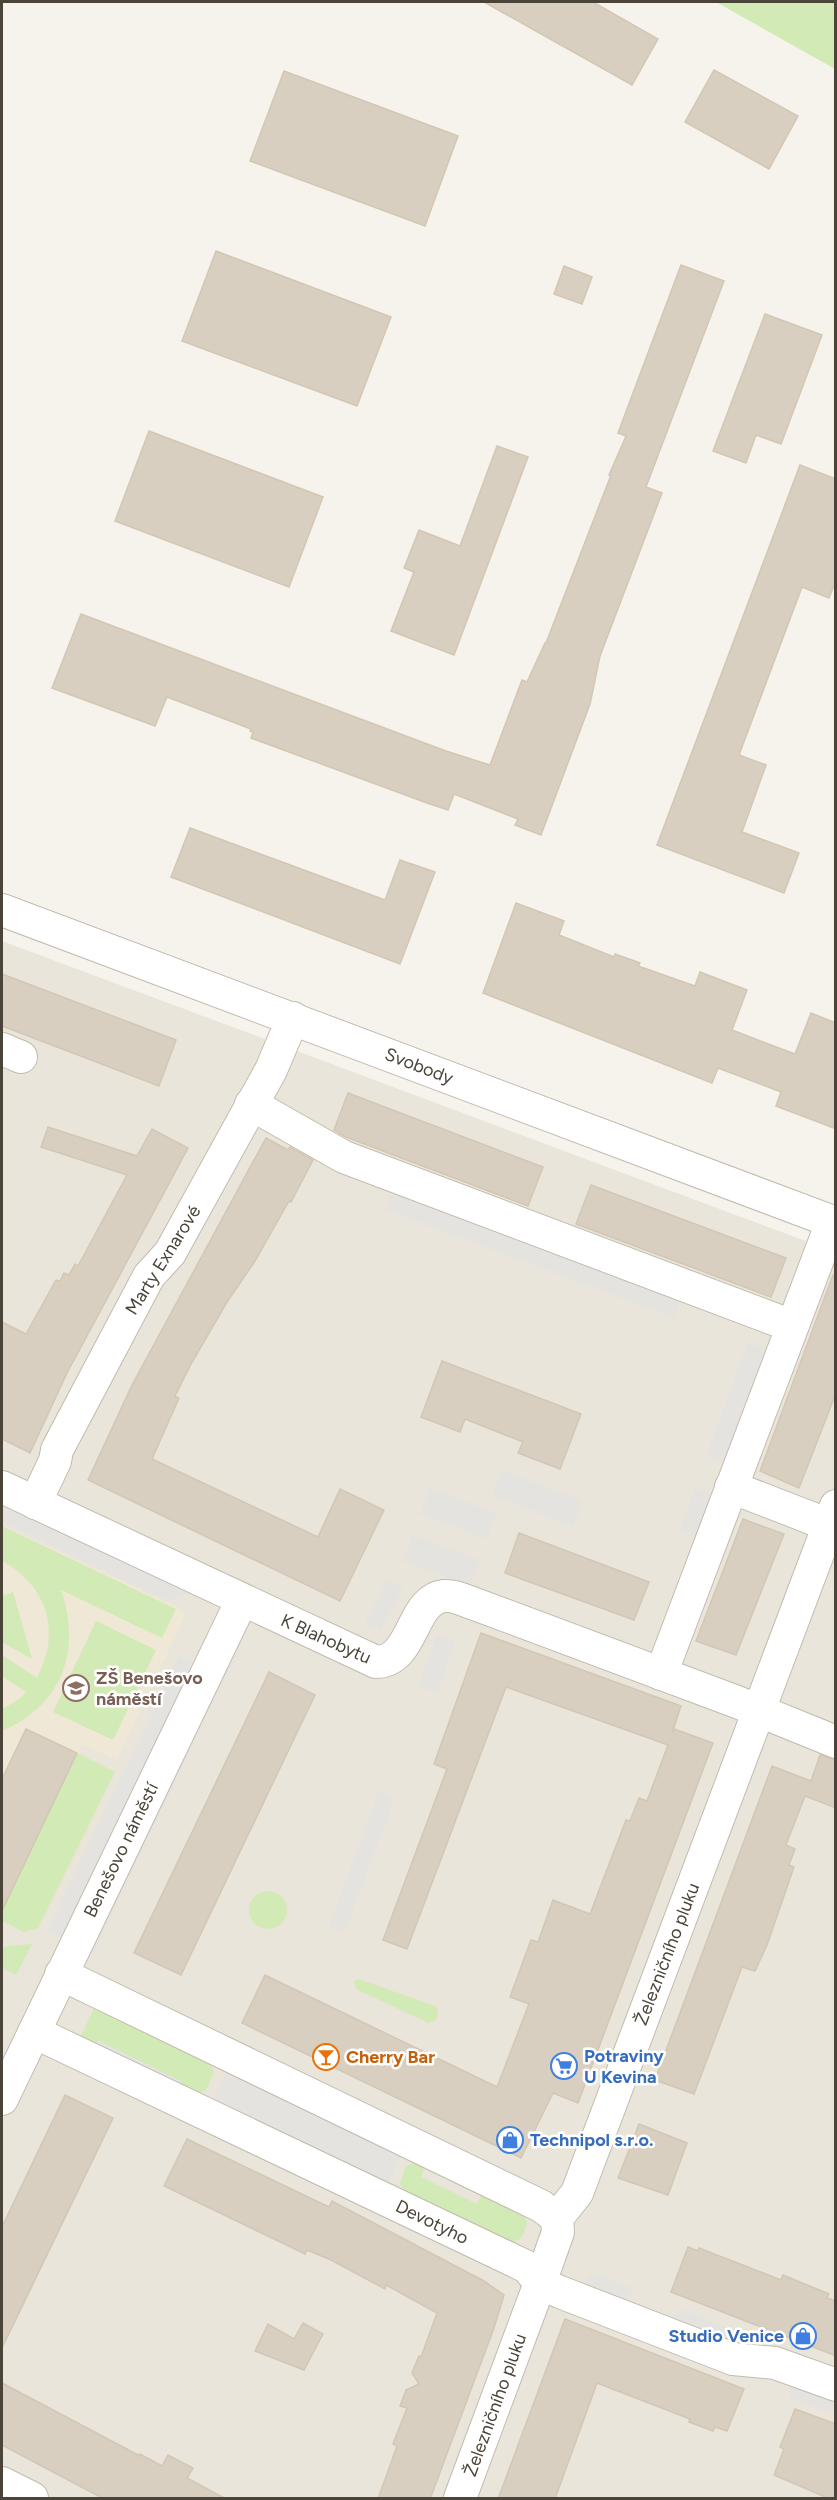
<svg xmlns="http://www.w3.org/2000/svg" width="837" height="2500" viewBox="0 0 837 2500" font-family="Figtree,sans-serif">
  <style>
    .residential { fill: #eae5da }
    .education { fill: #efe8d6 }
    .green { fill: #d2eab5 }
    .parking { fill: #e5e3e0 }
    .building { fill: #d8cfc1; stroke: #d3c7b4; stroke-width: 1.5 }
    .lines { fill: none; stroke-linecap: round; stroke-linejoin: round }
    .minor-casing { stroke: #c2bbae; stroke-width: 34 }
    .minor { stroke: #fff; stroke-width: 32 }
    .labels { text-anchor: middle; dominant-baseline: central; stroke-width: 5; stroke-linejoin: round; paint-order: stroke }
    .street-label { font-size: 18px; fill: #4b4439; stroke: #fff }
    .education-label { font-size: 18px; font-weight: bold; fill: #785e54; stroke: #fff; text-anchor: start }
    .shop-label { font-size: 18px; font-weight: bold; fill: #366cbe; stroke: #fff; text-anchor: start }
    .food-label { font-size: 18px; font-weight: bold; fill: #c56008; stroke: #fff; text-anchor: start }
  </style>
  <rect width="100%" height="100%" fill="#f6f3ec"/>
  <polygon class="residential" points="2,941 835,1252 835,2498 2,2498"/>
  <polygon class="education" points="2,1525 183,1610 185,1616 117,1760 82,1744 6,1902 2,1900"/>
  <g class="green">
    <polygon points="716,2 835,2 835,69"/>
    <path d="M2 1526 176 1609 162 1638 61 1590C82 1650 62 1706 2 1731V1709L18 1700 26 1692 2 1676V1655L37 1678C62 1632 47 1585 2 1561Z"/>
    <polygon points="13,1592 32,1659 2,1642 2,1596"/>
    <polygon points="96,1621 156,1650 113,1740 53,1712"/>
    <polygon points="77,1753 115,1772 38,1928 24,1932 2,1921 2,1900 6,1901"/>
    <circle cx="268" cy="1910" r="19"/>
    <polygon points="32,1944 16,1975 2,1968 2,1947"/>
    <polygon points="359,1979 432,2005 437,2007 438,2012 436,2020 428,2023 356,1989 354,1981"/>
    <polygon points="98,2000 204,2051 214,2072 206,2090 198,2094 78,2042"/>
    <path d="M416 2162 425 2166 421 2177 477 2204 482 2193 521 2212 527 2221C526 2232 522 2241 510 2243L406 2193 400 2184 405 2167Z"/>
  </g>
  <g class="parking">
    <polygon points="395,1183 683,1292 674,1318 386,1210"/>
    <polygon points="748,1342 775,1353 732,1466 706,1456"/>
    <polygon points="502,1470 583,1501 573,1527 492,1495"/>
    <polygon points="430,1488 497,1513 487,1539 420,1514"/>
    <polygon points="695,1488 719,1497 703,1538 680,1529"/>
    <polygon points="2,1500 193,1592 168,1601 2,1522"/>
    <polygon points="412,1535 480,1560 470,1586 403,1561"/>
    <polygon points="387,1580 403,1588 380,1631 365,1622"/>
    <polygon points="437,1635 455,1642 437,1693 418,1686"/>
    <polygon points="237,1636 240,1647 95,1949 86,1950"/>
    <polygon points="179,1656 197,1665 66,1940 47,1931"/>
    <polygon points="379,1791 395,1797 345,1932 329,1926"/>
    <polygon points="213,2029 531,2181 536,2194 209,2037"/>
    <polygon points="99,2041 181,2081 184,2093 88,2047"/>
    <polygon points="233,2058 408,2142 382,2197 206,2114"/>
    <polygon points="594,2273 635,2289 618,2304 577,2288"/>
    <polygon points="680,2309 749,2336 736,2349 666,2322"/>
    <polygon points="788,2376 835,2394 835,2415 790,2398"/>
  </g>
  <g class="building">
    <polygon points="484,2 593,2 658,39 632,85"/>
    <polygon points="714,70 798,116 769,169 685,122"/>
    <polygon points="284,71 458,136 425,226 250,161"/>
    <polygon points="216,251 391,317 357,406 182,341"/>
    <polygon points="681,265 724,281 646,487 662,493 600,656 590,704 541,835 515,825 518,819 454,794 448,810 427,803 251,738 253,732 250,731 251,729 167,697 155,726 52,688 81,614 446,751 490,765 522,680 527,682 545,643 546,643 611,475 609,475 626,436 618,433"/>
    <polygon points="564,266 592,277 582,304 554,294"/>
    <polygon points="765,314 822,335 781,444 756,435 746,463 713,451"/>
    <polygon points="149,431 323,497 289,587 115,521"/>
    <polygon points="497,446 528,457 454,655 391,631 414,572 404,568 419,530 460,546"/>
    <polygon points="800,465 836,479 836,581 829,598 802,587 739,755 766,765 742,832 799,853 784,893 657,845"/>
    <polygon points="190,828 385,900 400,860 435,872 400,964 171,877"/>
    <polygon points="516,903 564,921 559,935 614,957 615,954 640,963 638,966 695,986 700,972 747,990 732,1030 795,1054 811,1013 836,1023 836,1129 776,1106 781,1092 718,1068 712,1083 483,993"/>
    <polygon points="2,974 176,1040 159,1086 2,1026"/>
    <polygon points="348,1093 543,1167 528,1206 346,1137 334,1130"/>
    <polygon points="48,1127 137,1156 152,1129 188,1148 67,1373 30,1453 2,1439 2,1322 26,1334 56,1280 60,1281 64,1273 69,1275 75,1264 78,1266 127,1175 41,1147"/>
    <polygon points="266,1138 288,1150 290,1147 313,1160 291,1202 289,1201 255,1261 227,1302 191,1364 175,1396 179,1398 152,1459 318,1537 340,1489 384,1510 340,1601 88,1480 132,1385"/>
    <polygon points="591,1185 786,1258 771,1297 576,1224"/>
    <polygon points="833,1275 836,1275 836,1393 799,1488 760,1471"/>
    <polygon points="442,1361 581,1414 560,1469 518,1453 523,1442 465,1419 460,1432 421,1417"/>
    <polygon points="743,1519 784,1534 736,1655 696,1641"/>
    <polygon points="519,1533 649,1582 634,1620 505,1573"/>
    <polygon points="481,1633 681,1706 672,1733 674,1729 713,1743 578,2103 553,2093 521,2158 242,2023 265,1975 497,2087 529,2004 510,1997 531,1940 538,1942 553,1900 590,1914 626,1820 630,1821 639,1798 647,1801 668,1745 506,1687 407,1949 383,1940 447,1769 434,1764"/>
    <polygon points="269,1672 315,1695 181,1975 134,1953"/>
    <polygon points="26,1729 77,1753 2,1911 2,1779"/>
    <polygon points="820,1755 836,1760 836,1808 805,1796 786,1845 795,1849 789,1865 794,1867 767,1945 755,1971 742,1967 694,2094 655,2080 772,1766 811,1781"/>
    <polygon points="65,2095 113,2118 2,2348 2,2227"/>
    <polygon points="639,2124 687,2143 668,2195 618,2178"/>
    <polygon points="187,2139 329,2207 332,2201 484,2281 504,2295 494,2328 430,2499 378,2499 397,2446 393,2444 407,2408 400,2406 406,2390 419,2384 412,2373 419,2356 421,2357 437,2313 386,2285 385,2289 331,2260 307,2250 305,2254 164,2186"/>
    <polygon points="688,2247 698,2251 699,2248 781,2280 783,2275 829,2294 827,2298 836,2301 836,2356 671,2292"/>
    <polygon points="565,2319 744,2389 727,2431 715,2427 713,2431 689,2422 690,2419 597,2383 555,2499 498,2499"/>
    <polygon points="303,2323 323,2334 304,2370 255,2351 268,2324 294,2339"/>
    <polygon points="2,2383 140,2456 140,2454 162,2466 168,2455 193,2468 187,2478 226,2499 104,2499 2,2445"/>
    <polygon points="795,2409 836,2424 836,2499 830,2499 774,2475 784,2449 780,2447"/>
  </g>
  <g class="lines">
    <defs>
      <g id="minor">
        <polyline points="2,910 836,1223"/>
        <polyline points="2,1049 21,1057"/>
        <polyline points="251,1104 344,1157 792,1326"/>
        <path d="M2 1487 376 1662C415 1661 410 1600 444 1596 453 1595 463 1600 472 1603L737 1702 836 1742"/>
        <polyline points="731,1487 829,1525"/>
        <polyline points="35,1503 55,1461 57,1450 149,1276 170,1253 271,1070 293,1018"/>
        <polyline points="661,1674 832,1222"/>
        <polyline points="61,1974 541,2206 557,2218"/>
        <polyline points="34,2032 527,2267 540,2283 560,2292 733,2359 775,2363 836,2385"/>
        <polyline points="2,2099 242,1600"/>
        <polyline points="557,2218 577,2193 836,1506"/>
        <polyline points="2,2483 32,2498"/>
        <polyline points="460,2498 540,2283 558,2232 557,2218"/>
      </g>
    </defs>
    <use href="#minor" class="minor-casing"/>
    <use href="#minor" class="minor"/>
  </g>
  <defs>
    <symbol id="school-ring" viewBox="-11 -11 22 22"><circle r="9.5" fill="#fff" stroke="#8d6e63" stroke-width="1.5"/><path d="M0-5L7-2L0 1L-7-2ZM-4 1L0 2.5L4 1V4Q0 6-4 4Z" fill="#8d6e63"/></symbol>
    <symbol id="bar-ring" viewBox="-11 -11 22 22"><circle r="9.5" fill="#fff" stroke="#e8710a" stroke-width="1.5"/><path d="M-6-5H6L.8 .8V4.5H3.5V6h-7V4.5H-.8V.8Z" fill="#e8710a"/></symbol>
    <symbol id="supermarket-ring" viewBox="-11 -11 22 22"><circle r="9.5" fill="#fff" stroke="#3f7fe0" stroke-width="1.5"/><path d="M-6-5.5h2.5l.6 2H6L4.5 2H-2.5L-4.4-4H-6ZM-1.5 3.2a1.3 1.3 0 1 0 .1 0ZM3 3.2a1.3 1.3 0 1 0 .1 0Z" fill="#3f7fe0"/></symbol>
    <symbol id="shop-ring" viewBox="-11 -11 22 22"><circle r="9.5" fill="#fff" stroke="#3f7fe0" stroke-width="1.5"/><path d="M-5-2.5h2.3a2.7 3.5 0 0 1 5.4 0H5L5.5 6h-11ZM-1.5-2.5h3a1.5 2.3 0 0 0-3 0Z" fill="#3f7fe0"/></symbol>
  </defs>
  <g fill-rule="evenodd">
    <use href="#school-ring" x="61" y="1673" width="30" height="30"/>
    <use href="#bar-ring" x="311" y="2042" width="30" height="30"/>
    <use href="#supermarket-ring" x="549" y="2051" width="30" height="30"/>
    <use href="#shop-ring" x="495" y="2125" width="30" height="30"/>
    <use href="#shop-ring" x="788" y="2321" width="30" height="30"/>
  </g>
  <g class="labels">
    <g class="street-label">
      <text transform="translate(419 1066) rotate(21)">Svobody</text>
      <text transform="translate(163 1260) rotate(-58)">Marty Exnarové</text>
      <text transform="translate(326 1639) rotate(24)">K Blahobytu</text>
      <text transform="translate(121 1850) rotate(-64)">Benešovo náměstí</text>
      <text transform="translate(667 1954) rotate(-69)">Železničního pluku</text>
      <text transform="translate(432 2222) rotate(26)">Devotyho</text>
      <text transform="translate(495 2405) rotate(-70)">Železničního pluku</text>
    </g>
    <g class="education-label">
      <text x="96" y="1678">ZŠ Benešovo<tspan x="96" dy="21">náměstí</tspan></text>
    </g>
    <g class="shop-label">
      <text x="584" y="2056">Potraviny<tspan x="584" dy="21">U Kevina</tspan></text>
      <text x="530" y="2140">Technipol s.r.o.</text>
      <text x="784" y="2336" text-anchor="end">Studio Venice</text>
    </g>
    <g class="food-label">
      <text x="346" y="2057">Cherry Bar</text>
    </g>
  </g>
  <rect width="837" height="2500" fill="none" stroke="#4b4439" stroke-width="6"/>
</svg>
